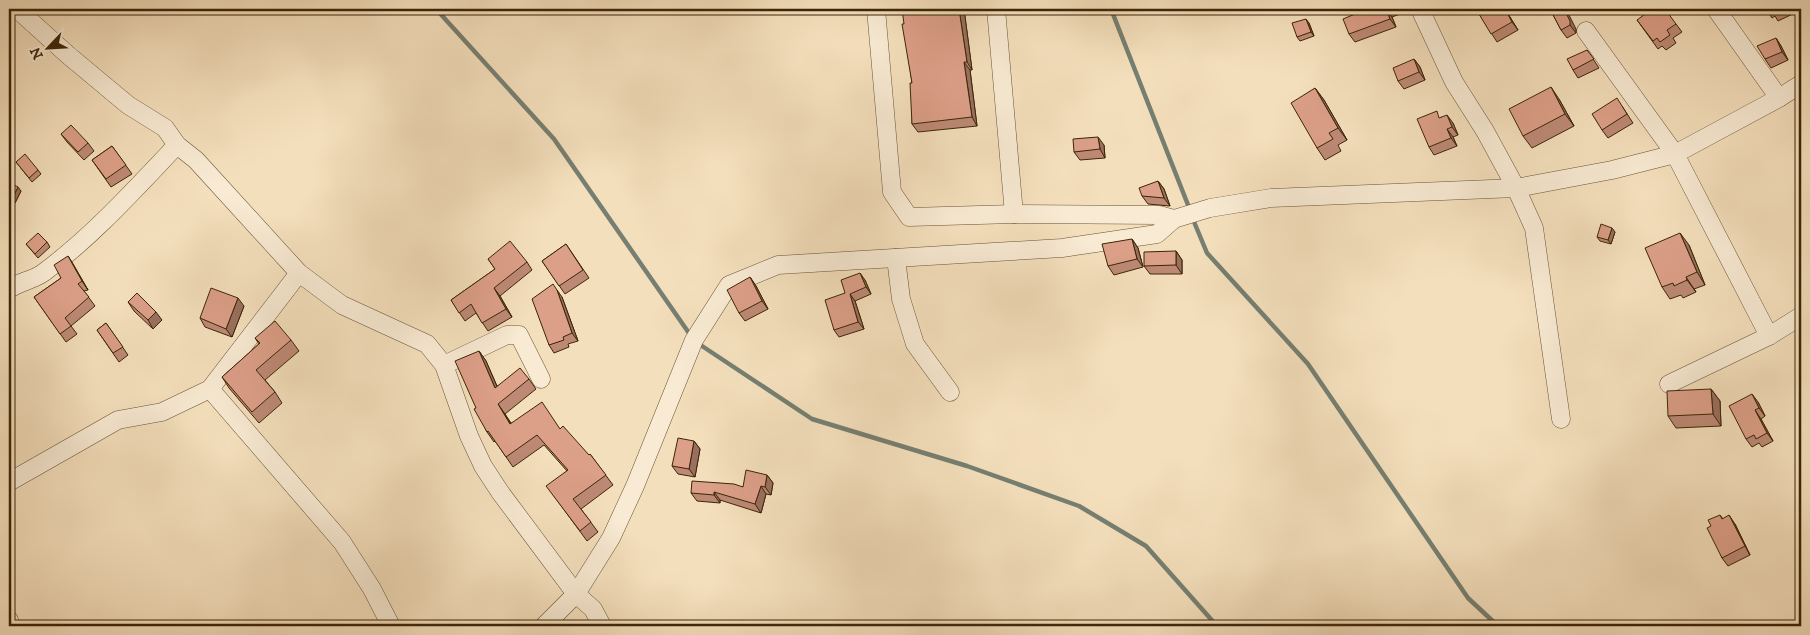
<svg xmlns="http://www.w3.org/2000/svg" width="1810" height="635" viewBox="0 0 1810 635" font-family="'IM FELL DW Pica',serif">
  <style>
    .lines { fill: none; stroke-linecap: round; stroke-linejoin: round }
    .stream { stroke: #767f71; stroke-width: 4.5 }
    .minor-casing { stroke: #695435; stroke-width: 19 }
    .minor { stroke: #f8ead3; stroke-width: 18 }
    .wall { fill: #bd8975; stroke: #3b2608 }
    .shaded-wall { fill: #9a6f5f; stroke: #3b2608 }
    .building { fill: #dc9f88; stroke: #3b2608 }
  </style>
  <rect width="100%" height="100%" fill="#f4dfbc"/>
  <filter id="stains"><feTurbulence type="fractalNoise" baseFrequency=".004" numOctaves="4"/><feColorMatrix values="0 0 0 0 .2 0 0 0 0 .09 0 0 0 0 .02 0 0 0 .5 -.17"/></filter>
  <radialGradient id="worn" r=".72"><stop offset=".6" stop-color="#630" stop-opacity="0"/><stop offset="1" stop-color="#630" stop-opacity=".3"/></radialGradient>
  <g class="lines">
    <g class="stream">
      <polyline points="436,9 554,139 691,336"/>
      <polyline points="1111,9 1190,210"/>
      <polyline points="1192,217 1207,253 1308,364 1468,598 1498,626"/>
      <polyline points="696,342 812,419 967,466 1079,506 1146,546 1217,626"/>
    </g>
    <defs>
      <g id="minor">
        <polyline points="17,9 68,55 128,105 165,128 177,145 196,160 299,273 342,305 427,344 444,365 469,436 483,466 500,492 576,594 593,609 602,626"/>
        <polyline points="876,9 892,192 909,217 1014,214 1159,215 1174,219 1210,208 1271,198 1516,188 1612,170 1675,154 1779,98 1801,84"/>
        <polyline points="996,9 1014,214"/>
        <polyline points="1420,9 1454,82 1485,131 1516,188 1534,228 1561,419"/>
        <polyline points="1716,9 1779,98"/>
        <polyline points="1586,31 1675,154 1769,336"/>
        <polyline points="896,258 901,299 915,344 950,392"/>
        <path d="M9 289C19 282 33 280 43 273 93 236 134 190 177 145"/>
        <polyline points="444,365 507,335 519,335 541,379"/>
        <polyline points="1669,384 1769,336 1801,316"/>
        <polyline points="210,389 342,542 372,589 391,626"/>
        <polyline points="9,482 118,420 162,412 210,389 299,273"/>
        <polyline points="9,620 10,626"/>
        <polyline points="544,626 576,594 611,538 635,486 694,340 729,285 778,265 1062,248 1157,234 1174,219"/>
      </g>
    </defs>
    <use href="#minor" class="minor-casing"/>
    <use href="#minor" class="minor"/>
  </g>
  <g class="wall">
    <polygon points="964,9 972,70 970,70 977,126 918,132 912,124 912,83 904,24"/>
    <polygon points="1367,9 1398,9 1400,14 1392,17 1396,27 1355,42 1349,34"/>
    <polygon points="1475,9 1505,9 1518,30 1497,42 1478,12"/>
    <polygon points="1550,9 1576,29 1576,33 1567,38 1561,30"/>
    <polygon points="1766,9 1801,9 1801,10 1778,21 1775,16 1772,18"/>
    <polygon points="1637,20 1676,24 1682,32 1673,38 1676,43 1666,50 1662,46 1658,49"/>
    <polygon points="1309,23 1314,36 1300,41 1297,37"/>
    <polygon points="1776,38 1781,46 1788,60 1771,68 1765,59"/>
    <polygon points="1587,50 1599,68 1578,78 1573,70"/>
    <polygon points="1414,59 1420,67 1425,80 1404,89 1398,81"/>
    <polygon points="1315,88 1324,100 1347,140 1338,145 1341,151 1325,160 1317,148"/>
    <polygon points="1559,99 1574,126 1532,148 1523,136"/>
    <polygon points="1622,106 1633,123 1608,138 1602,130"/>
    <polygon points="1441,117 1453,123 1458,135 1453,137 1457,146 1434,155 1429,147"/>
    <polygon points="61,134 88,143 94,151 84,160 67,142"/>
    <polygon points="1104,145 1105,158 1080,160 1074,152"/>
    <polygon points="112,146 132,174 111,187 92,160"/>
    <polygon points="16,162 38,170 41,174 32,182"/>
    <polygon points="1158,181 1164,189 1170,206 1148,204 1142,196"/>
    <polygon points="9,182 21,191 15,203 9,200"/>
    <polygon points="1615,232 1611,244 1600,241 1597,237"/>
    <polygon points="1132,239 1138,248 1143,267 1114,275 1108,266"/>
    <polygon points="47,242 50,247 38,258 26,244"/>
    <polygon points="566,244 589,278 565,294 542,261"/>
    <polygon points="1689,245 1705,285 1694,289 1696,292 1683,298 1681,295 1670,299 1662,287"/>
    <polygon points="1176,251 1182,260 1182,274 1150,274 1144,266"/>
    <polygon points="68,256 73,264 88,290 84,291 95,306 71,326 77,334 66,342 34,297 61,278"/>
    <polygon points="488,259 527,262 532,270 500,296 512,317 488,331 476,313 465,321 451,300 495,269"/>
    <polygon points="750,277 756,286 768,309 745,321 739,313"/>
    <polygon points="865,280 871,294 855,301 864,329 839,337 834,330 845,293"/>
    <polygon points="562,297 578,341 568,344 569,347 554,353 549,345"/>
    <polygon points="128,302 162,320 153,329 134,311"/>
    <polygon points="244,306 232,337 205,327 200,318"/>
    <polygon points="106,323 128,355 119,362 97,330"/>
    <polygon points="255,338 291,340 299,351 265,380 275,392 282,403 259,423 229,388 222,377 259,344"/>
    <polygon points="479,351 486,361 497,386 529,379 536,389 505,414 511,423 560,429 589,455 590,454 613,485 581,509 598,532 587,541 554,496 567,471 544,445 513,467 495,441 494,442 487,432 476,408"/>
    <polygon points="1711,389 1720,401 1721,426 1676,428 1668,416"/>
    <polygon points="1758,402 1765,416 1761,419 1773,441 1762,447 1759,443 1752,447 1746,439"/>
    <polygon points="694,441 700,449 695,477 678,474 672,466"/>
    <polygon points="767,475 773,483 771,495 766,494 761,513 720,500 720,503 697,501 691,493 743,487"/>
    <polygon points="1720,515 1723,519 1735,524 1750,555 1728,566 1722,558 1711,526"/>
  </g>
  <g class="shaded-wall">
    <polygon points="959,9 964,9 972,70 967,62"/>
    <polygon points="1386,9 1392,17 1396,27 1390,19"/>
    <polygon points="1505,9 1518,30 1512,22"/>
    <polygon points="1564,9 1566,9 1576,29 1576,33 1570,25"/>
    <polygon points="1306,19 1309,23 1314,36 1311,32"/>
    <polygon points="1776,38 1781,46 1788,60 1782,52"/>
    <polygon points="1414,59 1420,67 1425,80 1419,72"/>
    <polygon points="964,62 970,70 977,126 972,117"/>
    <polygon points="1551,87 1559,99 1574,126 1565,114"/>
    <polygon points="1315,88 1324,100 1347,140 1338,128"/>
    <polygon points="1447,115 1453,123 1458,135 1452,127"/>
    <polygon points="1447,129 1453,137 1457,146 1451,138"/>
    <polygon points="1098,137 1104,145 1105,158 1100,149"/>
    <polygon points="1158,181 1164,189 1170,206 1164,198"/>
    <polygon points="18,187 21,191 15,203 12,199"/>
    <polygon points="1612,228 1615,232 1611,244 1608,240"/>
    <polygon points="1680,233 1689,245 1705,285 1697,272"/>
    <polygon points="1132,239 1138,248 1143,267 1137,259"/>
    <polygon points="1176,251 1182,260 1182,274 1176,265"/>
    <polygon points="68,256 73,264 88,290 82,281"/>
    <polygon points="860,273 865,280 871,294 866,287"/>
    <polygon points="750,277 756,286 768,309 762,301"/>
    <polygon points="1686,277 1696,292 1687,280"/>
    <polygon points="494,288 500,296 512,317 506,309"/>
    <polygon points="557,290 562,297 578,341 572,333"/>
    <polygon points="850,294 855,301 864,329 858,322"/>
    <polygon points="238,298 244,306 232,337 226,329"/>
    <polygon points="156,312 162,320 153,329 148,320"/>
    <polygon points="479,351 486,361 502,398 495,388"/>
    <polygon points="1711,389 1720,401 1721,426 1713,414"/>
    <polygon points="1752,394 1758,402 1765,416 1759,408"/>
    <polygon points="498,404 505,414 517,434 510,424"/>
    <polygon points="1755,410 1761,419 1773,441 1767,433"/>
    <polygon points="694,441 700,449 695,477 689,469"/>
    <polygon points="767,475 773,483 771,495 765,487"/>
    <polygon points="761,486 766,494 761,513 755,504"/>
    <polygon points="714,492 720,500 720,503 714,495"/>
    <polygon points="1729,515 1735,524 1750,555 1745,546"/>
  </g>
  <g class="building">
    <polygon points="902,9 959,9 967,62 964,62 972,117 912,124 910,83 912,83 902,24 904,24"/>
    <polygon points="1367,9 1386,9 1390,19 1349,34 1343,19"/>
    <polygon points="1476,9 1505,9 1512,22 1491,34"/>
    <polygon points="1550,9 1564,9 1570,21 1570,25 1561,30"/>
    <polygon points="1652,9 1665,9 1676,24 1667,30 1670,35 1660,42 1657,38 1653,41 1637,20"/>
    <polygon points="1306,19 1311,32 1297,37 1292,23"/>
    <polygon points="1776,38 1782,52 1765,59 1757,46"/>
    <polygon points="1587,50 1594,59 1573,70 1567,59"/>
    <polygon points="1414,59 1419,72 1398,81 1393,68"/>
    <polygon points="1551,87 1565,114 1523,136 1509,109"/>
    <polygon points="1315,88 1338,128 1329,133 1333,139 1317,148 1291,103"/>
    <polygon points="1617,98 1627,114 1602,130 1592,114"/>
    <polygon points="1437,111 1439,118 1447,115 1452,127 1447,129 1451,138 1429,147 1417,119"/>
    <polygon points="71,125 88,143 78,152 61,134"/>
    <polygon points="1098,137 1100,149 1074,152 1073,139"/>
    <polygon points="112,146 126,165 106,179 92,160"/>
    <polygon points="25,154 38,170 29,178 16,162"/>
    <polygon points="1158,181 1164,198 1142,196 1139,188"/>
    <polygon points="9,182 18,187 12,199 9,197"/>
    <polygon points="1601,224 1612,228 1608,240 1597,237"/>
    <polygon points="38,233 47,242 35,254 26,244"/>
    <polygon points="1680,233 1697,272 1686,277 1687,280 1674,286 1673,283 1662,287 1645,248"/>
    <polygon points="1132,239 1137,259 1108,266 1102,244"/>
    <polygon points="510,241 527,262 494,288 506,309 482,323 471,304 459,313 451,300 495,269 488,259"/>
    <polygon points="566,244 583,270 559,286 542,261"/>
    <polygon points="1176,251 1176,265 1144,266 1144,252"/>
    <polygon points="68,256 82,281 78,284 89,297 65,318 71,326 60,334 34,297 61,278 54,265"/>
    <polygon points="860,273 866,287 850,294 858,322 834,330 825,300 845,293 841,280"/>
    <polygon points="750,277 762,301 739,313 727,290"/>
    <polygon points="553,284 557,290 572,333 563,337 564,340 549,345 532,299"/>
    <polygon points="211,288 238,298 226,329 200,318"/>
    <polygon points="137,293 156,312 148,320 128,302"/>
    <polygon points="275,321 291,340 256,370 275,392 252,412 222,377 260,343 255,338"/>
    <polygon points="106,323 123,347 113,353 97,330"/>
    <polygon points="479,351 495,388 520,368 529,379 498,404 510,424 542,402 560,429 563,426 589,455 590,454 606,475 573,499 591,522 580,531 546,486 568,470 537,435 506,457 488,431 487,432 474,409 476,408 455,361"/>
    <polygon points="1711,389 1713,414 1668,416 1667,391"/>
    <polygon points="1752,394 1759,408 1755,410 1767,433 1756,439 1754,435 1746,439 1729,406"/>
    <polygon points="678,438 694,441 689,469 672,466"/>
    <polygon points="746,470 767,475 765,487 761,486 755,504 714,492 714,495 691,493 692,481 734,484 743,487"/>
    <polygon points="1720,515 1722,519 1729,515 1745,546 1722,558 1707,528 1711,526 1708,520"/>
  </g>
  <rect width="1810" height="635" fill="none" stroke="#f4dfbc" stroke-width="30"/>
  <rect x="10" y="10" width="1790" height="615" fill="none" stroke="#3b2608" stroke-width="2.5"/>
  <rect x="15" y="15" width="1780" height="605" fill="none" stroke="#3b2608"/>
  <g transform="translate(48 48) rotate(245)" stroke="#f8ead3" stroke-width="4" paint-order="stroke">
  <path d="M0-4L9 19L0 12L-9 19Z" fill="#3b2608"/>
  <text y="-8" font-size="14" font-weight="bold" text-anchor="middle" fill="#3b2608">N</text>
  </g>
  <rect width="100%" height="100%" filter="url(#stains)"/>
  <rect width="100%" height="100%" fill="url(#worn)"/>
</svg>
